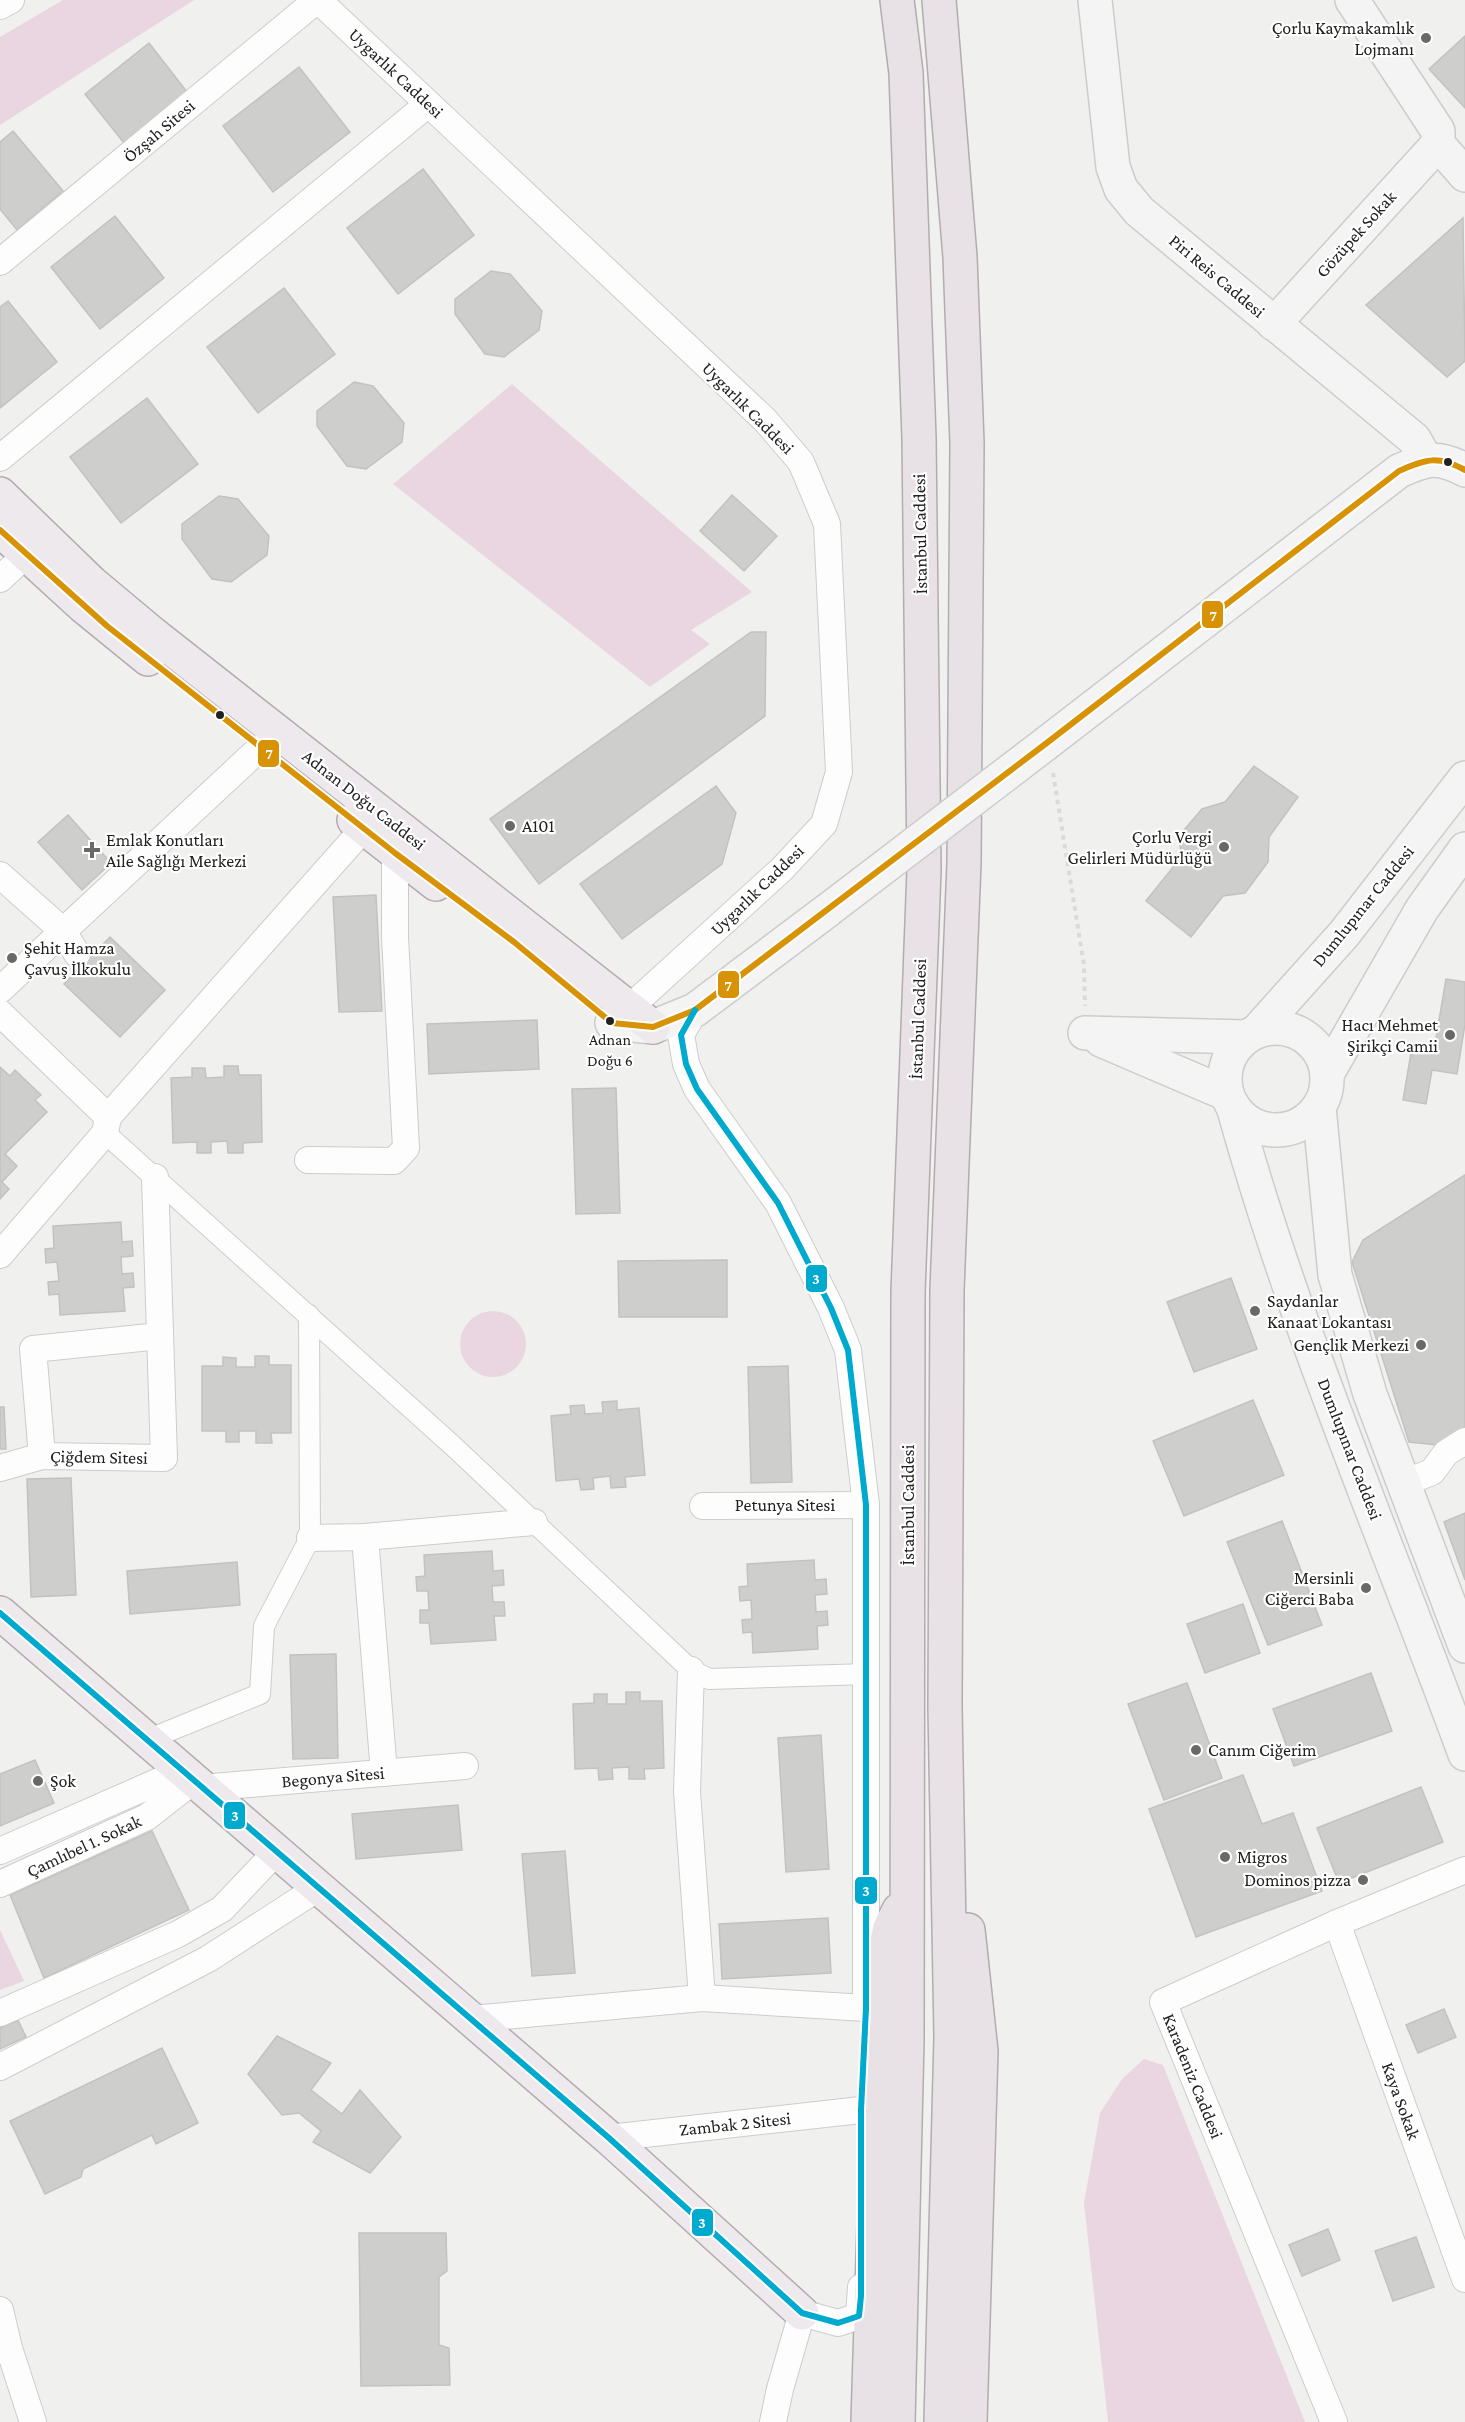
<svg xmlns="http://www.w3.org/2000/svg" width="1465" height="2422" viewBox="0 0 1465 2422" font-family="'Crimson Pro',serif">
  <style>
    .green { fill: #ead6e0 }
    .building { fill: #cecfcd; stroke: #c2c3c1; stroke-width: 1.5 }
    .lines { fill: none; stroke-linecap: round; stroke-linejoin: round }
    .pedestrian-casing { stroke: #cccdcb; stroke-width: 22 }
    .minor-casing { stroke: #cccdcb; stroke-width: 28 }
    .secondary-casing { stroke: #cccdcb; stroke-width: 36 }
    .primary-casing { stroke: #b4abaf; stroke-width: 36 }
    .trunk-casing { stroke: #b4abaf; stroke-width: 36 }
    .path { stroke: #dadad9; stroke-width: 4; stroke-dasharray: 4.5 4.5; stroke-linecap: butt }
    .pedestrian { stroke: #fdfdfd; stroke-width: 20 }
    .minor { stroke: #fdfdfd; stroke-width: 26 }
    .secondary { stroke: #f5f4f4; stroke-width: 33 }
    .primary { stroke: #ede9ec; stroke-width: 33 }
    .trunk { stroke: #e8e2e6; stroke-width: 33 }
    .secondary-bridge-casing { stroke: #cccdcb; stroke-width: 36; stroke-linecap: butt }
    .secondary-bridge { stroke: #f5f4f4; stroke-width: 33 }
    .bus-1-casing { stroke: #fff; stroke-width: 10 }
    .bus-2-casing { stroke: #fff; stroke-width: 10 }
    .bus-1 { stroke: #d79205; stroke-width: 6 }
    .bus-2 { stroke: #00a9ce; stroke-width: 6 }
    .poi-dot { fill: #696a68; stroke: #fff; stroke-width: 2 }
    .bus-dot { fill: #212120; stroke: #fff; stroke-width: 2 }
    .labels { text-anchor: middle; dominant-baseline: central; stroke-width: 4.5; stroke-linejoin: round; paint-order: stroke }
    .bus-label { font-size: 16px; fill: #212120; stroke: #fff }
    .poi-label { font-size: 18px; fill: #212120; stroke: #fff; text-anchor: start }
    .street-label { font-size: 18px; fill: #212120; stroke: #fff }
    .line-badge { stroke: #fff; stroke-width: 2 }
    .badge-label { font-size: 16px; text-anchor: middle; font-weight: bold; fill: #fff }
  </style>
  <rect width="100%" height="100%" fill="#f0f1ef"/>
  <g class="green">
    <polygon points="63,0 194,0 0,125 0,37"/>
    <polygon points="512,384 752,592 691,630 710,644 650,687 393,484"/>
    <circle cx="493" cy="1344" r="33"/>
    <polygon points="0,1930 24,1981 0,1990"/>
    <polygon points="1144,2059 1163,2065 1305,2422 1108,2422 1084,2203 1100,2113 1122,2079"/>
  </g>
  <g class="building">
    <polygon points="1465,36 1465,108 1429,69"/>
    <polygon points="149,43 187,92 124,143 85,94"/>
    <polygon points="299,67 350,132 273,192 223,126"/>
    <polygon points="13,131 63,191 17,230 0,209 0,142"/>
    <polygon points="423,169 474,235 398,294 347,228"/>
    <polygon points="115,216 164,278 100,329 51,267"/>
    <polygon points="1463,218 1465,361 1447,377 1366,305"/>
    <polygon points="491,271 510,274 542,311 539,330 504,357 485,354 455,314 455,299"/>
    <polygon points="284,288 335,354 258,413 207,347"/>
    <polygon points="8,301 57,362 0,408 0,307"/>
    <polygon points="354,382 373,386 404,423 402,442 366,469 347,466 317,426 317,411"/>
    <polygon points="147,398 198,464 121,523 70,457"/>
    <polygon points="732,495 777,536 744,571 700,531"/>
    <polygon points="219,496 238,499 269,536 267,555 231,582 212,579 182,539 182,524"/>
    <polygon points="751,632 766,632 765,716 539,884 490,819"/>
    <polygon points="1254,766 1298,797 1269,837 1268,862 1245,893 1223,896 1191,937 1146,901 1182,856 1178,837 1202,809 1225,802"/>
    <polygon points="716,786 736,813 722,864 622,939 580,884"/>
    <polygon points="68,815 111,863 82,890 38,842"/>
    <polygon points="376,895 382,1011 339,1012 333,897"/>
    <polygon points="110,937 165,990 120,1037 64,984"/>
    <polygon points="1446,979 1465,982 1465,1024 1457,1074 1432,1070 1426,1104 1403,1100 1412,1047 1434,1050"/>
    <polygon points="537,1020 539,1069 429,1074 427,1024"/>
    <polygon points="224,1066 238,1066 239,1075 261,1075 262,1142 243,1143 243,1153 228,1153 227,1141 211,1142 211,1153 197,1153 197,1142 173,1143 171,1078 192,1077 192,1068 205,1068 206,1078 224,1077"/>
    <polygon points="0,1067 10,1076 15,1070 41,1095 35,1100 47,1112 5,1154 17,1166 2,1182 9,1189 0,1199"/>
    <polygon points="616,1088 620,1213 576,1214 572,1089"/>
    <polygon points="1465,1175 1465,1428 1437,1445 1409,1442 1352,1262 1363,1240"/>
    <polygon points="121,1222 122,1242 132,1241 133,1256 121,1257 122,1274 133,1273 134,1287 123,1288 125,1311 60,1315 59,1294 49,1295 48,1282 59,1281 57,1262 46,1263 45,1249 54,1248 53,1226"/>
    <polygon points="727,1260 727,1317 619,1317 618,1261"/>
    <polygon points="1231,1278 1257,1349 1194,1372 1167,1302"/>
    <polygon points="255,1356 269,1356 269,1365 291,1365 291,1433 271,1433 272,1443 256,1443 256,1431 239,1431 239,1442 226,1442 226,1431 202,1431 202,1366 223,1366 223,1357 236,1358 236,1367 255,1367"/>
    <polygon points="788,1366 792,1482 751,1483 748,1367"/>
    <polygon points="1253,1400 1284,1475 1184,1516 1153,1441"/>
    <polygon points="617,1401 617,1410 639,1408 645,1475 625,1477 626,1487 611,1488 610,1476 593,1478 594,1489 581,1490 579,1479 556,1481 551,1416 571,1414 570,1406 584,1405 585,1414 603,1413 602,1402"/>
    <polygon points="0,1407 4,1407 6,1449 0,1449"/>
    <polygon points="71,1478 76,1595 31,1597 27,1479"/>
    <polygon points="1465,1513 1465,1580 1444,1522"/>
    <polygon points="1282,1521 1322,1625 1268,1645 1227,1542"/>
    <polygon points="492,1551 493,1571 503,1570 504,1585 492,1586 493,1602 504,1602 505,1616 494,1616 496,1640 431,1644 429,1623 420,1623 420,1610 429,1610 428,1591 417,1591 416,1577 425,1576 424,1555"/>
    <polygon points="814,1560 815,1580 826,1579 827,1594 815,1595 816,1612 827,1611 828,1625 817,1626 818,1649 753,1653 752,1632 743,1633 742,1620 752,1619 751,1600 740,1601 739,1587 748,1586 747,1564"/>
    <polygon points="237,1562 240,1605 130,1614 127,1571"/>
    <polygon points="1243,1604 1260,1653 1205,1673 1187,1624"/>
    <polygon points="336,1654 338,1758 293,1759 290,1655"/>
    <polygon points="1371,1673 1392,1731 1294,1766 1273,1709"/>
    <polygon points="1187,1683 1222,1778 1164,1800 1128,1704"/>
    <polygon points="626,1692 640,1692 640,1701 662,1701 664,1768 644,1769 645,1779 629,1779 629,1767 612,1768 613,1779 599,1780 598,1768 575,1769 573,1704 594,1703 594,1694 607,1694 607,1704 626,1704"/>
    <polygon points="821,1735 829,1869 786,1872 778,1738"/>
    <polygon points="35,1760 54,1803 0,1826 0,1774"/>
    <polygon points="1243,1775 1262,1824 1293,1813 1322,1891 1196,1937 1149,1809"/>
    <polygon points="1421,1787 1443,1842 1339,1883 1317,1828"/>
    <polygon points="458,1805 462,1850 356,1859 352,1814"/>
    <polygon points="152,1831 189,1910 44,1978 10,1895"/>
    <polygon points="565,1851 575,1973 532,1976 522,1854"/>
    <polygon points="828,1918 831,1973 722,1979 719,1924"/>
    <polygon points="1444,2009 1456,2037 1418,2053 1406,2025"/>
    <polygon points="18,2020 26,2037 0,2049 0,2028"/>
    <polygon points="277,2036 331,2063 311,2090 342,2114 360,2090 401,2137 370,2173 313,2142 321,2131 299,2113 282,2115 248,2074"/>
    <polygon points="162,2048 198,2123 156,2144 152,2135 83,2169 81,2177 45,2194 10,2121"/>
    <polygon points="1328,2229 1340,2260 1302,2276 1289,2245"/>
    <polygon points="359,2233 446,2233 447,2271 439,2277 439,2345 449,2348 450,2385 361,2386"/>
    <polygon points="1416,2237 1434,2287 1393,2301 1375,2251"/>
  </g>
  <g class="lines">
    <defs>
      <g id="pedestrian">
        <polyline points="105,1133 452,1445 691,1670 709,1679 867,1674"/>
        <polyline points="147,1740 260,1694 264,1626 310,1538 309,1315"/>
      </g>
      <g id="minor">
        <polyline points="318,0 765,420 801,462 827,524 839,772 824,824 782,869 617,1019"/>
        <polyline points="0,6 11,0"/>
        <polyline points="0,262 317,0"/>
        <polyline points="0,458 428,104"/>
        <polyline points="0,579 26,555"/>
        <polyline points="0,875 63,931 77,954"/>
        <polyline points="0,990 261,747"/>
        <polyline points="695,1010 681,1035 686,1064 697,1089 778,1203 831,1308 848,1350 866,1505 866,1992"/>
        <polyline points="0,1013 108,1117"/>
        <polyline points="308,1160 394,1161 406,1148 395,937 395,853"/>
        <polyline points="0,1255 105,1133 108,1117 364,828"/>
        <polyline points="42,1456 33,1349 160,1336"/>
        <polyline points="0,1468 42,1456 164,1458 155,1177"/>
        <polyline points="1403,1483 1432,1472 1446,1453 1465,1441"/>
        <polyline points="703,1506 866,1505"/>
        <polyline points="365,1537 384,1773"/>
        <polyline points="310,1538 365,1537 534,1522"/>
        <polyline points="691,1670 687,1792 702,1998"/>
        <polyline points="201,1788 465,1766"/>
        <polyline points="0,1851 182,1771"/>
        <polyline points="0,1884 147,1817 193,1781"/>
        <polyline points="1337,1923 1465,2279"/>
        <polyline points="0,2013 178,1934 222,1909 276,1852"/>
        <polyline points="471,2019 702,1998 866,2008"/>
        <polyline points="0,2067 208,1959 318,1888"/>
        <polyline points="609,2138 861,2110"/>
        <polyline points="0,2310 9,2348 33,2422"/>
        <polyline points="773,2422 780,2389 802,2313 838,2323 859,2316 861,2287"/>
        <polyline points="1334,2422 1163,2002 1337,1923 1465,1870"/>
      </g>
      <g id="secondary">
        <polyline points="1095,0 1113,167 1121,189 1139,211 1414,439 1426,460"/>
        <polyline points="1352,0 1438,131 1438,144 1465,175"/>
        <polyline points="1274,324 1438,144"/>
        <path d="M1048 742 1399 471C1427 459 1437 455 1465 470"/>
        <polyline points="612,1023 653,1027 695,1010 828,910"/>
        <circle cx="1276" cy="1079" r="51"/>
        <polyline points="1257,1031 1344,934 1465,778"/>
        <polyline points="1085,1033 1246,1037"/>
        <polyline points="1101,1040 1227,1094"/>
        <polyline points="1327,1074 1422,909 1465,849"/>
        <path d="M1233 1106C1294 1327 1386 1539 1465 1754"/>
        <polyline points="1319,1107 1335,1275 1370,1394 1465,1646"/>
      </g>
      <g id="primary">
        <polyline points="0,494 92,583 153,634 653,1027"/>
        <polyline points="0,530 83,606 148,659"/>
        <polyline points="354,820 436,884"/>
        <polyline points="0,1613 609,2138 802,2313"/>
      </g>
      <g id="trunk">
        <polyline points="897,0 906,73 919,438 924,870 908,1292 907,2040 898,2422"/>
        <polyline points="939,0 960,257 967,443 964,863 947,1290 945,1707 951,2037 941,2422"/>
        <polyline points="968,1930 981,2051 970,2422"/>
        <polyline points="868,2422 882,1962 890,1928 899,1910"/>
      </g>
    </defs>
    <use href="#pedestrian" class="pedestrian-casing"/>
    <use href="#minor" class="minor-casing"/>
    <use href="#secondary" class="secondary-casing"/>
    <use href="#primary" class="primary-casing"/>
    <use href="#trunk" class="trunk-casing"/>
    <polyline class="path" points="1053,773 1084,965 1085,1006"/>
    <use href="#pedestrian" class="pedestrian"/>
    <use href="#minor" class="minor"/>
    <use href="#secondary" class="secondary"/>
    <use href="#primary" class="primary"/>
    <use href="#trunk" class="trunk"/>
    <defs>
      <polyline id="secondary-bridge" points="828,910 1048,742"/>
    </defs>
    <use href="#secondary-bridge" class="secondary-bridge-casing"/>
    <use href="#secondary-bridge" class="secondary-bridge"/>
    <defs>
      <path id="bus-1" d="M0 530 107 626 395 853 514 942 612 1023 653 1027 695 1010 1048 742 1399 471C1427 459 1437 455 1465 470"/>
      <polyline id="bus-2" points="0,1613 609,2138 802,2313 838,2323 859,2316 861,2296 861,2110 866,2008 866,1505 848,1350 831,1308 778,1203 697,1089 686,1064 681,1035 695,1010"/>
    </defs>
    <use href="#bus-1" class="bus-1-casing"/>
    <use href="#bus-2" class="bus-2-casing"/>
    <use href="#bus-1" class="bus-1"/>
    <use href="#bus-2" class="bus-2"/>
  </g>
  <g class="poi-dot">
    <circle cx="1426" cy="38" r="6"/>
    <circle cx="510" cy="826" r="6"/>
    <circle cx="1224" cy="847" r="6"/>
    <path d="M89 841h6v6h6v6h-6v6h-6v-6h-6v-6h6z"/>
    <circle cx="12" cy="958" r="6"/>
    <circle cx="1450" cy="1035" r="6"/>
    <circle cx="1255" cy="1311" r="6"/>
    <circle cx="1421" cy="1345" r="6"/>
    <circle cx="1366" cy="1588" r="6"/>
    <circle cx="1196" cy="1750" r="6"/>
    <circle cx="38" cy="1781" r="6"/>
    <circle cx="1225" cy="1857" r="6"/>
    <circle cx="1363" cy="1880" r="6"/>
  </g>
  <g class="bus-dot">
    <circle cx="1448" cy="462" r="5"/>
    <circle cx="220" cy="715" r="5"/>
    <circle cx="610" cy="1021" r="5"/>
  </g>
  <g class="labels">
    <g class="bus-label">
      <text x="610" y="1039">Adnan<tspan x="610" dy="21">Doğu 6</tspan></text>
    </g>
    <g class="poi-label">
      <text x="1414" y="28" text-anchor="end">Çorlu Kaymakamlık<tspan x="1414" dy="21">Lojmanı</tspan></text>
      <text x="522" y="826">A101</text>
      <text x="1212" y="837" text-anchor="end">Çorlu Vergi<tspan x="1212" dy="21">Gelirleri Müdürlüğü</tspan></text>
      <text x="106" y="840">Emlak Konutları<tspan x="106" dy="21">Aile Sağlığı Merkezi</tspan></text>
      <text x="24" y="948">Şehit Hamza<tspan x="24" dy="21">Çavuş İlkokulu</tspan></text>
      <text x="1438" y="1025" text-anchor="end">Hacı Mehmet<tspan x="1438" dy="21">Şirikçi Camii</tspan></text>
      <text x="1267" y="1301">Saydanlar<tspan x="1267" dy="21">Kanaat Lokantası</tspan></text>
      <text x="1409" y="1345" text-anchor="end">Gençlik Merkezi</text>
      <text x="1354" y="1578" text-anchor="end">Mersinli<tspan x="1354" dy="21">Ciğerci Baba</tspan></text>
      <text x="1208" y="1750">Canım Ciğerim</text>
      <text x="50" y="1781">Şok</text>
      <text x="1237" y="1857">Migros</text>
      <text x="1351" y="1880" text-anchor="end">Dominos pizza</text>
    </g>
    <g class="street-label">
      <text transform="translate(396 73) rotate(43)">Uygarlık Caddesi</text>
      <text transform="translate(159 131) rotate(-40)">Özşah Sitesi</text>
      <text transform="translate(1356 234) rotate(-48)">Gözüpek Sokak</text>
      <text transform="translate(1217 276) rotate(40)">Piri Reis Caddesi</text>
      <text transform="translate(748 408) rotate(45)">Uygarlık Caddesi</text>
      <text transform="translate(920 534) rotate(-91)">İstanbul Caddesi</text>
      <text transform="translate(364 800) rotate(38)">Adnan Doğu Caddesi</text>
      <text transform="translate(757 890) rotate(-44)">Uygarlık Caddesi</text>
      <text transform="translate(1363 906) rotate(-51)">Dumlupınar Caddesi</text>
      <text transform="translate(918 1019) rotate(-88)">İstanbul Caddesi</text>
      <text transform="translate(1350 1449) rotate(69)">Dumlupınar Caddesi</text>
      <text transform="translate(99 1457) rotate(1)">Çiğdem Sitesi</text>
      <text x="785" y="1505">Petunya Sitesi</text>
      <text transform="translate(908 1505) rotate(-90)">İstanbul Caddesi</text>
      <text transform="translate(333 1777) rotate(-5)">Begonya Sitesi</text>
      <text transform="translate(84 1846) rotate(-25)">Çamlıbel 1. Sokak</text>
      <text transform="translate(1193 2076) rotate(68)">Karadeniz Caddesi</text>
      <text transform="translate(1401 2101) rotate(70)">Kaya Sokak</text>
      <text transform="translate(735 2124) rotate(-6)">Zambak 2 Sitesi</text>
    </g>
  </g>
  <g class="line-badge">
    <rect x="1201" y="600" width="23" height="29" rx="6" fill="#d79205"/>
    <rect x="257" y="739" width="23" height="29" rx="6" fill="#d79205"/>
    <rect x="717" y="970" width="23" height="29" rx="6" fill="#d79205"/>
    <rect x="805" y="1264" width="23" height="29" rx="6" fill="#00a9ce"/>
    <rect x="223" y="1801" width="23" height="29" rx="6" fill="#00a9ce"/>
    <rect x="854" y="1876" width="24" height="29" rx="6" fill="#00a9ce"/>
    <rect x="691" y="2208" width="23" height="29" rx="6" fill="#00a9ce"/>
  </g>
  <g class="badge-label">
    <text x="1213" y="621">7</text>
    <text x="269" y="759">7</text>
    <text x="728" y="991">7</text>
    <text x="816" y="1284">3</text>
    <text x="235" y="1821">3</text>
    <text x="866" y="1896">3</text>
    <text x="702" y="2228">3</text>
  </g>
</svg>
